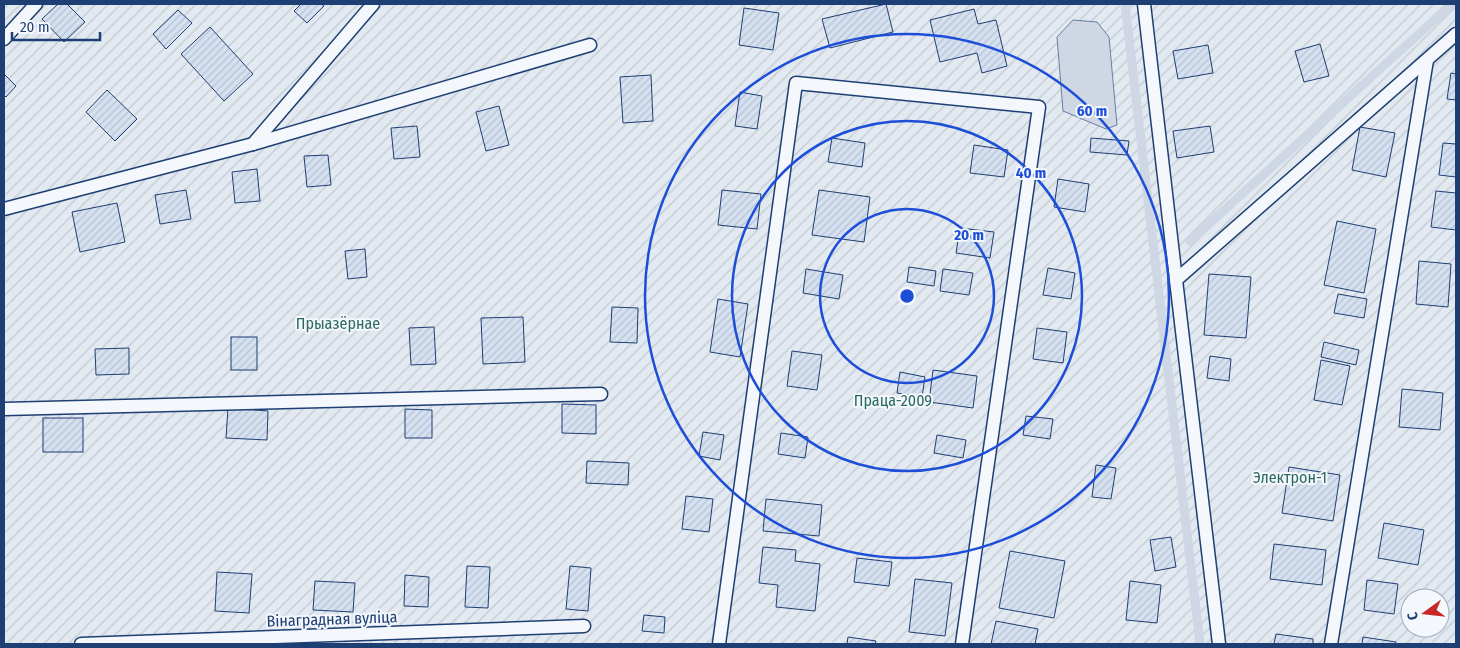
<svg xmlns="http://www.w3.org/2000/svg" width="1460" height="648" viewBox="0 0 1460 648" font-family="'Fira Sans Condensed',sans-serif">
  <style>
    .garden { fill: url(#garden-furrows); stroke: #687fa3; fill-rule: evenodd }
    .water { fill: #cfd7e4; stroke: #687fa3 }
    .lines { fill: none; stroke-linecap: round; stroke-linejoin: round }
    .stream { stroke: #cfd7e4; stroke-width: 9 }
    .building { fill: url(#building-hatch); stroke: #1d3f73 }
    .service-casing { stroke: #1d3f73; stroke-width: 15 }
    .service { stroke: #f4f7fb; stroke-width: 12 }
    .ring { fill: none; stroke: #1d4ed8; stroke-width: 2.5 }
    .labels { text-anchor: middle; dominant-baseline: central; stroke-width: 4; stroke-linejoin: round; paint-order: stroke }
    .park-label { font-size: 16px; fill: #2c6c60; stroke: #f4f7fb }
    .street-label { font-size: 16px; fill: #1d3f73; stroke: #f4f7fb }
    .centre { fill: #1d4ed8; stroke: #f4f7fb; stroke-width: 2.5 }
    .ring-label { font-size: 15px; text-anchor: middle; font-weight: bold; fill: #1d4ed8; stroke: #f4f7fb; stroke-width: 4; stroke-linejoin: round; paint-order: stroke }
  </style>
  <defs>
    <pattern id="garden-furrows" width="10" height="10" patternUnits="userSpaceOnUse" patternTransform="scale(1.25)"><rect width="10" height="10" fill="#e3e9f0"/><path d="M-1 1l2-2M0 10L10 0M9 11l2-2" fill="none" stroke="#c2c9d1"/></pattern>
    <pattern id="building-hatch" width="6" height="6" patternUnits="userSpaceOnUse" patternTransform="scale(1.25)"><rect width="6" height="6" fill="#d5e0f0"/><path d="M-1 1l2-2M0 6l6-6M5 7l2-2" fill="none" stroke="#b6c1d1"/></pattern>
  </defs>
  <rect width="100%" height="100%" fill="#f4f7fb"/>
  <path class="garden" d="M4 4H1456V644H4ZM1410 598H1440V628H1410Z"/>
  <polygon class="water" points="1073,20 1097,22 1109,37 1117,125 1106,129 1063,111 1057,37"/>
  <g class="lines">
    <g class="stream">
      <polyline points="1125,4 1200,644"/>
      <polyline points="1190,241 1452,4"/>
    </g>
  </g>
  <g class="building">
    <polygon points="58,4 67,4 85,22 64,42 42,19"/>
    <polygon points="301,4 321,4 324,6 307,23 294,11"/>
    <polygon points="886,4 893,32 830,48 822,19"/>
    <polygon points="744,8 779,13 773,50 739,45"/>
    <polygon points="974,9 978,24 996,20 1007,66 982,73 977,53 940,62 930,20"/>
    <polygon points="178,10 192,23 166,49 153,34"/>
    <polygon points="210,27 253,74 224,101 181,54"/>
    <polygon points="1320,44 1329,76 1304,82 1295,51"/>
    <polygon points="1208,45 1213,73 1178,79 1173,51"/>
    <polygon points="1451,73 1456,74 1456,100 1447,99"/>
    <polygon points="4,74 16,86 6,97 4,95"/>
    <polygon points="651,75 653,121 623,123 620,77"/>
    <polygon points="107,90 137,119 115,141 86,112"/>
    <polygon points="740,92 762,96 757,129 735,126"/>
    <polygon points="499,106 509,145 486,151 476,112"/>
    <polygon points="417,126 420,157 394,159 391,128"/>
    <polygon points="1210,126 1214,152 1177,158 1173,131"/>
    <polygon points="1360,127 1395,133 1386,177 1352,170"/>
    <polygon points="832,138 865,143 862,167 828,162"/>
    <polygon points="1091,138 1129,141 1127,155 1090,152"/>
    <polygon points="1443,143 1456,144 1456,177 1439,175"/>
    <polygon points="974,145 1008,150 1004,177 970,173"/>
    <polygon points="328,155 331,185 307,187 304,156"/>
    <polygon points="257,169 260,201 235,203 232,172"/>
    <polygon points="1058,179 1089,184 1085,212 1054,207"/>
    <polygon points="186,190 191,219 160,224 155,195"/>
    <polygon points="722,190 761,194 757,229 718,225"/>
    <polygon points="819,190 870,197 864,242 812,235"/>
    <polygon points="1436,191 1456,193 1456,230 1431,227"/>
    <polygon points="117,203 125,242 80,252 72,212"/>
    <polygon points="1337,221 1376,229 1364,293 1324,285"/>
    <polygon points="960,228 994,232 990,258 956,253"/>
    <polygon points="365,249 367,277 348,279 345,251"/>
    <polygon points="1419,261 1451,264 1448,307 1416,304"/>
    <polygon points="909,267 936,271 934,286 907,282"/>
    <polygon points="1048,268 1075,273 1071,299 1043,295"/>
    <polygon points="806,269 843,275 839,299 803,293"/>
    <polygon points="943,269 973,273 969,295 940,291"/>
    <polygon points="1209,274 1251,277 1246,338 1204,335"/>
    <polygon points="1338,294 1367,299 1364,318 1334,313"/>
    <polygon points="718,299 748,304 740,357 710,352"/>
    <polygon points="612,307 638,308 637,343 610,342"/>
    <polygon points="523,317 525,362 483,364 481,318"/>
    <polygon points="434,327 436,364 411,365 409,328"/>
    <polygon points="1037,328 1067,332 1063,363 1033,359"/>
    <rect x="231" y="337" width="26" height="33"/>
    <polygon points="1324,342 1359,350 1356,365 1321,357"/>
    <polygon points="129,348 129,374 96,375 95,349"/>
    <polygon points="792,351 822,355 817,390 787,386"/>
    <polygon points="1210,356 1231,359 1229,381 1207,378"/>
    <polygon points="1321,360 1350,366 1342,405 1314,400"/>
    <polygon points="933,370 977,376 973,408 929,402"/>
    <polygon points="900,372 925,377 922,397 897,393"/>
    <polygon points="1402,389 1443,393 1440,430 1399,427"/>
    <polygon points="562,404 596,405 596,434 562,433"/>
    <polygon points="228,408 268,411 267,440 226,438"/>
    <polygon points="405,409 432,410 432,438 405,438"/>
    <polygon points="1026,416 1053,419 1050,439 1023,435"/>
    <rect x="43" y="418" width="40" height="34"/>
    <polygon points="703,432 724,435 720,460 699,456"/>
    <polygon points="781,433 808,437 805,458 778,454"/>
    <polygon points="937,435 966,440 963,458 934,453"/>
    <polygon points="587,461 629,463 628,485 586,483"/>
    <polygon points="1096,465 1116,468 1111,499 1092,497"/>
    <polygon points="1289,467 1340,475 1333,521 1282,513"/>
    <polygon points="686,496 713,499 709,532 682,529"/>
    <polygon points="766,499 822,505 819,536 763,531"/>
    <polygon points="1384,523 1424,530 1418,565 1378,558"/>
    <polygon points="1171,537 1176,567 1155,571 1150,540"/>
    <polygon points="1274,544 1326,550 1322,585 1270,579"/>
    <polygon points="763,547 796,550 795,561 820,564 815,611 776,607 778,585 759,583"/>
    <polygon points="1010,551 1065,561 1054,618 999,608"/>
    <polygon points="857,558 892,562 889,586 854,582"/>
    <polygon points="467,566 490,567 488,608 465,607"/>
    <polygon points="570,566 591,568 588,611 566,609"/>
    <polygon points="217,572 252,574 249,613 215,611"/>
    <polygon points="405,575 429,577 428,607 404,606"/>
    <polygon points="915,579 952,583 945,636 909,632"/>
    <polygon points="1367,580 1398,584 1394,614 1364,610"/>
    <polygon points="315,581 355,583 353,612 313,610"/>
    <polygon points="1130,581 1161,585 1157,623 1126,620"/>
    <polygon points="644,615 665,617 664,633 642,631"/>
    <polygon points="996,621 1038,629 1035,644 991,644"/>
    <polygon points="1276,634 1313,639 1313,644 1274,644"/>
    <polygon points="848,637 876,641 875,644 847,644"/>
    <polygon points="1363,637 1396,642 1395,644 1362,644"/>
  </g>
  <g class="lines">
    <defs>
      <g id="service">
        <polyline points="1144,4 1176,280"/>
        <polyline points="4,39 36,4"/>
        <polyline points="253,144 373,4"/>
        <polyline points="4,209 253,144 590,45"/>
        <polyline points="4,409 601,394"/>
        <polyline points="81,644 584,626"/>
        <polyline points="719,644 796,83 1039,107 962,644"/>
        <polyline points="1219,644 1176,280 1456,34"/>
        <polyline points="1331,644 1427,60"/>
      </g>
    </defs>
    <use href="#service" class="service-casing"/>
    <use href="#service" class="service"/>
  </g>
  <g class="ring">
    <circle cx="907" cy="296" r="87"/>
    <circle cx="907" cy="296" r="175"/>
    <circle cx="907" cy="296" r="262"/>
  </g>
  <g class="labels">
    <g class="park-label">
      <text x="338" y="323">Прыазёрнае</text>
      <text x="893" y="400">Праца-2009</text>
      <text x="1290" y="477">Электрон-1</text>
    </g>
    <g class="street-label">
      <text transform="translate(332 619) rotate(-2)">Вінаградная вуліца</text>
    </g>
  </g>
  <circle cx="907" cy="296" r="8" class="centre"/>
  <g class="ring-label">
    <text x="1092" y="116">60 m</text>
    <text x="1031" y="178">40 m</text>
    <text x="969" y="240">20 m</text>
  </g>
  <rect width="1460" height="648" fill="none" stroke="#1d3f73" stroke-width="10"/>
  <g transform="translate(1425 613) rotate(255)"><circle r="24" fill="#f4f7fb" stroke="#9eadc5"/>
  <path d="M0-4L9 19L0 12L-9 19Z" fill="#c62828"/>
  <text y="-8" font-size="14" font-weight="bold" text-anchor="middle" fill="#1d3f73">С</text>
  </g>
  <path d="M12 32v8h88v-8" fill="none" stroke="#1d3f73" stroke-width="2.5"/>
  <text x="20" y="32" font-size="15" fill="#1d3f73" stroke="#f4f7fb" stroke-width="4" paint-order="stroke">20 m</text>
</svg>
